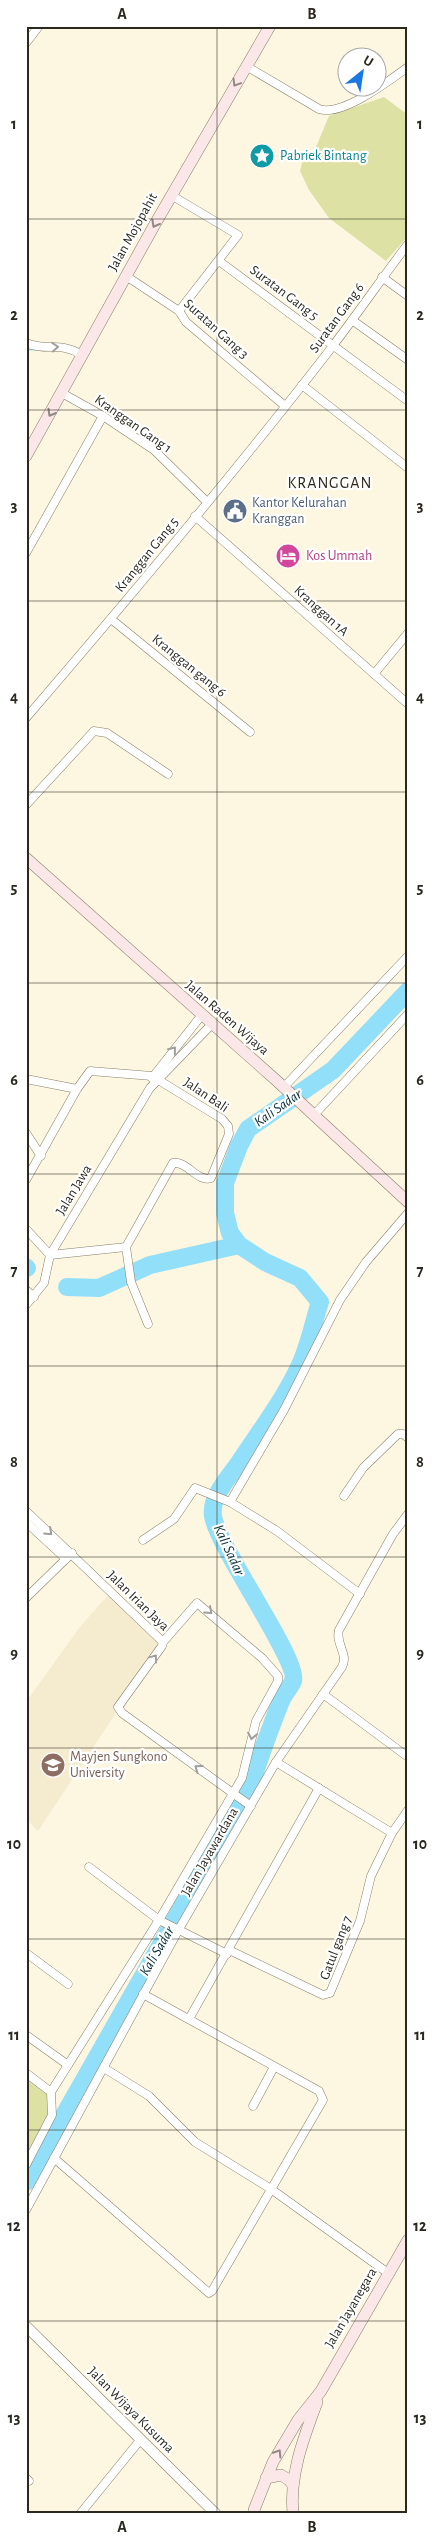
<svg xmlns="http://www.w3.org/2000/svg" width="434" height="2540" viewBox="0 0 434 2540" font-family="'Alegreya Sans',sans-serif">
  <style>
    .built { fill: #f5eccf }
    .green { fill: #dde1a3 }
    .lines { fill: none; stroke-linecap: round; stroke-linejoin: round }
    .stream { stroke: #91dff9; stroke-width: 3 }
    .river { stroke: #91dff9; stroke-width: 18 }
    .minor-casing { stroke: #857f6b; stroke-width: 9 }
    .tertiary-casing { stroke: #857f6b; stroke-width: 11 }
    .secondary-casing { stroke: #857f6b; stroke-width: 12 }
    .minor { stroke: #fff; stroke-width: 8 }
    .tertiary { stroke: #fff; stroke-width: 10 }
    .secondary { stroke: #fbe7e7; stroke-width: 11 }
    .oneway { stroke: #928883 }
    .oneway2 { stroke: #9f9e9a }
    .grid { fill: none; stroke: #2a281f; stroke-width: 1; stroke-opacity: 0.55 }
    .labels { text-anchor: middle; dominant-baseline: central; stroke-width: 4.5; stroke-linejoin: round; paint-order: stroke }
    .culture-label { font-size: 14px; fill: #0d838f; stroke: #fff; text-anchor: start }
    .street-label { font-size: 14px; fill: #2a281f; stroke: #fff }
    .service-label { font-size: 14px; fill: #4e5e75; stroke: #fff; text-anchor: start }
    .hotel-label { font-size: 14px; fill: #b23c85; stroke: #fff; text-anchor: start }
    .education-label { font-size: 14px; fill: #785e54; stroke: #fff; text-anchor: start }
    .water-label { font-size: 15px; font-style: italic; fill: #0a303b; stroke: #fff }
    .quarter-label { font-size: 16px; letter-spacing: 1px; fill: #2e2918; stroke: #fff }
    .neatline { fill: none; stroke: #2a281f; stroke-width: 2 }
    .grid-label { font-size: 16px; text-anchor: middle; font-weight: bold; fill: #2a281f }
  </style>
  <rect width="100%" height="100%" fill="#fdf6e0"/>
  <polygon class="built" points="110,1593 162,1643 38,1831 26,1819 26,1702 80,1627"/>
  <g class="green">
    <polygon points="384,97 408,115 408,236 386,261 329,218 309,190 300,171 304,155 311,159 329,116"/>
    <polygon points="26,2077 47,2093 49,2114 26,2155"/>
  </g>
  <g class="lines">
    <polyline class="stream" points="26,349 36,349"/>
    <g class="river">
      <polyline points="26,1267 27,1268"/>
      <polyline points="67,1287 99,1288 150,1265 239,1245"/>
      <path d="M26 2182 250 1788C259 1758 270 1729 281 1701 284 1694 290 1688 293 1681 300 1661 219 1550 213 1516 210 1497 229 1477 239 1463 260 1431 283 1401 299 1367 309 1347 313 1323 320 1302L300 1278 265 1262 239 1245 230 1233 225 1213V1183L239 1146 248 1129 333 1070 408 991"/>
    </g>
    <defs>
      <g id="minor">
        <polyline points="26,43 39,26"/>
        <path d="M246 66 319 109C342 117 390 80 408 67"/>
        <polyline points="171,195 238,235 179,311"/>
        <polyline points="219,261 408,401"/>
        <polyline points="126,276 179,311 186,322 285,406"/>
        <polyline points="382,277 408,296"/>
        <polyline points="352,320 408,360"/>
        <path d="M26 343C47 352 60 341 82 355"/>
        <polyline points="302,385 408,468"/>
        <polyline points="62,393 103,416 154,450 207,502"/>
        <polyline points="195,516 408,704"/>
        <polyline points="26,553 103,416"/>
        <polyline points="111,619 250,732"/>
        <polyline points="374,674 408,633"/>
        <path d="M26 718C130 597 234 474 332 347 358 313 382 278 408 244"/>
        <polyline points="26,805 94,731 107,733 168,774"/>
        <polyline points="152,1078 201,1016"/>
        <polyline points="26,1079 77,1089"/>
        <polyline points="283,1088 408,956"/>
        <polyline points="313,1116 408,1014"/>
        <polyline points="26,1133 41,1156"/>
        <path d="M26 1180 77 1089 90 1071 152 1076 222 1119 228 1126 229 1134 211 1178C198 1183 186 1160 173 1163L126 1247 50 1255 26 1229"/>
        <polyline points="126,1247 131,1282 148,1324"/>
        <polyline points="26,1290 34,1297"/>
        <polyline points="26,1305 44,1283 50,1255 150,1088 212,1024"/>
        <polyline points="344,1496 363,1468 398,1434 403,1434 408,1438"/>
        <polyline points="230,1502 277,1531 360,1594"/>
        <polyline points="26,1511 163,1642"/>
        <polyline points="26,1522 66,1559"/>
        <polyline points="143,1540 174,1519 195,1488 230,1502 284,1410 340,1300 366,1262 408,1213"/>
        <polyline points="26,1598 72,1553"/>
        <polyline points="323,1694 408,1757"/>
        <polyline points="276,1762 392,1833"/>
        <polyline points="89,1867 159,1920 242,1778 256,1721 278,1681 278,1676 262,1658 197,1603 163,1642 162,1646 118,1707 122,1713 234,1794 251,1806"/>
        <polyline points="229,1950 323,1995 330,1993 360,1921 371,1876 392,1833 408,1810"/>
        <polyline points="26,1953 68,1984"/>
        <polyline points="189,2019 319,1788"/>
        <polyline points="26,2035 68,2065"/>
        <polyline points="104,2068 149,2096 195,2142 271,2189 388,2273"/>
        <polyline points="26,2073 51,2092"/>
        <polyline points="253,2106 274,2067"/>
        <polyline points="54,2158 209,2293 212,2291 323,2100 319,2091 143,1994"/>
        <polyline points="26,2165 52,2115 51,2092 159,1920 227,1954"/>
        <path d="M26 2210 179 1929 276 1762 342 1667C349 1654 335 1644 339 1630L393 1534 408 1514"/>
        <polyline points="26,2478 29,2481"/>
        <polyline points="80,2514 141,2439"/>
      </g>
      <polyline id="tertiary" points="26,2326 216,2514"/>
      <g id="secondary">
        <polyline points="26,456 155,224 270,26"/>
        <polyline points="26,858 277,1081 408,1202"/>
        <polyline points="266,2478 281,2475 289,2480 293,2485"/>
        <polyline points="255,2514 254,2510 273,2462 298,2420 321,2391 408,2240"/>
        <path d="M293 2514C289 2475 304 2437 317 2402"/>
      </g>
    </defs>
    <use href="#minor" class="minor-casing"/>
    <use href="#tertiary" class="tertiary-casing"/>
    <use href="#secondary" class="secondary-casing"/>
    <use href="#minor" class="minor"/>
    <use href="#tertiary" class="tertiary"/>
    <use href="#secondary" class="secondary"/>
  </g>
  <defs><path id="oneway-chevron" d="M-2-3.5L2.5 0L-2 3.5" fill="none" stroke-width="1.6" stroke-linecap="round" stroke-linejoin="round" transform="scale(1.25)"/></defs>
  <g class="oneway">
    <use href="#oneway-chevron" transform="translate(236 83) rotate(121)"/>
    <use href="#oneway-chevron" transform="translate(155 224) rotate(119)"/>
    <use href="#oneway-chevron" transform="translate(51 413) rotate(120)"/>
    <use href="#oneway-chevron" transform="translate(278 2453) rotate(-58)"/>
  </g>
  <g class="oneway2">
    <use href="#oneway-chevron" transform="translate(55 347) rotate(-4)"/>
    <use href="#oneway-chevron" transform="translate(173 1050) rotate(-51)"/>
    <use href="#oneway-chevron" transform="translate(49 1532) rotate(43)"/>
    <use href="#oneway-chevron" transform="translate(209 1611) rotate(42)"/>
    <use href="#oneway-chevron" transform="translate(154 1658) rotate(-53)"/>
    <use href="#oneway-chevron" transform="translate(252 1736) rotate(101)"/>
    <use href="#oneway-chevron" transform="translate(198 1768) rotate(-144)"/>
  </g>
  <path class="grid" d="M217 26V2514M26 219H408M26 410H408M26 601H408M26 792H408M26 983H408M26 1174H408M26 1366H408M26 1557H408M26 1748H408M26 1939H408M26 2130H408M26 2321H408"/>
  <defs>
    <symbol id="sight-disc" viewBox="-11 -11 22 22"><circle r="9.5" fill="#0f9aa8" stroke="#fff"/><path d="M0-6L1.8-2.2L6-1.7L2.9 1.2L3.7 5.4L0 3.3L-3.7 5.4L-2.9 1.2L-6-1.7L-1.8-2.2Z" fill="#fff"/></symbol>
    <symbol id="civic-disc" viewBox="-11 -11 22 22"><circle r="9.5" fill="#5c6f8a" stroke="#fff"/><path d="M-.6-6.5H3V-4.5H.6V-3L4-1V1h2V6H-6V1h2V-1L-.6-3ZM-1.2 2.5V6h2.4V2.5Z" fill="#fff"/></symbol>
    <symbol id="hotel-disc" viewBox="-11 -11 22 22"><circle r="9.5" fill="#d1479c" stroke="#fff"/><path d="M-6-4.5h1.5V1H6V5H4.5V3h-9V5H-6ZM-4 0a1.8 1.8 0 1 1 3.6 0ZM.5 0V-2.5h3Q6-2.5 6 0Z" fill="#fff"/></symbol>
    <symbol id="university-disc" viewBox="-11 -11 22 22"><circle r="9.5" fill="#8d6e63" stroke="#fff"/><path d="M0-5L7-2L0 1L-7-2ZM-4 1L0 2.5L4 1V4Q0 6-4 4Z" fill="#fff"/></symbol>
  </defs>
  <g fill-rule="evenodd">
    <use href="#sight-disc" x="248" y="142" width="28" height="28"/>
    <use href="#civic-disc" x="221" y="497" width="28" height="28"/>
    <use href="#hotel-disc" x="274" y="542" width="28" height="28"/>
    <use href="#university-disc" x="39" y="1751" width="28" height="28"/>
  </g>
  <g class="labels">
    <g class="culture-label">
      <text x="280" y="156">Pabriek Bintang</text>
    </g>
    <g class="street-label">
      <text transform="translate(133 232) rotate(-61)">Jalan Mojopahit</text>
      <text transform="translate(284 293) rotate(37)">Suratan Gang 5</text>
      <text transform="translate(337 318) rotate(-54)">Suratan Gang 6</text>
      <text transform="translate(216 329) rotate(42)">Suratan Gang 3</text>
      <text transform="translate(133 424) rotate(35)">Kranggan Gang 1</text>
      <text transform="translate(147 555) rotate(-51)">Kranggan Gang 5</text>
      <text transform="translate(321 611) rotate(42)">Kranggan 1A</text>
      <text transform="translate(189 666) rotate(39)">Kranggan gang 6</text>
      <text transform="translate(227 1018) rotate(41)">Jalan Raden Wijaya</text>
      <text transform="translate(206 1095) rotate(34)">Jalan Bali</text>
      <text transform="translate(74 1190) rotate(-59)">Jalan Jawa</text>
      <text transform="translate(138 1601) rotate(44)">Jalan Irian Jaya</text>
      <text transform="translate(210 1852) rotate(-60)">Jalan Jayawardana</text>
      <text transform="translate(336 1948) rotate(-69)">Gatul gang 7</text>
      <text transform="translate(351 2308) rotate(-60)">Jalan Jayanegara</text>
      <text transform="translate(131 2410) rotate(45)">Jalan Wijaya Kusuma</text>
    </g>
    <g class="service-label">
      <text x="252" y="503">Kantor Kelurahan<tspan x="252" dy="16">Kranggan</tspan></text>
    </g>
    <g class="hotel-label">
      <text x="306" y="556">Kos Ummah</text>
    </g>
    <g class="education-label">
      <text x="70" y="1757">Mayjen Sungkono<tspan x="70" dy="16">University</tspan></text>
    </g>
    <g class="water-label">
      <text transform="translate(278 1108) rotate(-35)">Kali Sadar</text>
      <text transform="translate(229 1550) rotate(65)">Kali Sadar</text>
      <text transform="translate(157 1951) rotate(-60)">Kali Sadar</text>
    </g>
    <g class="quarter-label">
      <text x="330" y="483">KRANGGAN</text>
    </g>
  </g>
  <rect width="434" height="2540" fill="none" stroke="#ffffff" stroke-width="55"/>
  <g transform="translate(362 72) rotate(30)"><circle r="24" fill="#ffffff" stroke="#aaa9a5"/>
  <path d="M0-4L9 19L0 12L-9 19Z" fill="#1978e1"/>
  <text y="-8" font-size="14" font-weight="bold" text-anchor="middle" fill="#2a281f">U</text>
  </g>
  <rect x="28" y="28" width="378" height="2484" class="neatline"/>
  <g class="grid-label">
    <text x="122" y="19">A</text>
    <text x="312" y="19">B</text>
    <text x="14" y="129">1</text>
    <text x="420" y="129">1</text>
    <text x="14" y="320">2</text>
    <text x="420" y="320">2</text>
    <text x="14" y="511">3</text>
    <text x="420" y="511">3</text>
    <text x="14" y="702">4</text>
    <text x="420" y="702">4</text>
    <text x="14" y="893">5</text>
    <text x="420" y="893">5</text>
    <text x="14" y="1085">6</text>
    <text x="420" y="1085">6</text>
    <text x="14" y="1276">7</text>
    <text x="420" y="1276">7</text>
    <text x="14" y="1467">8</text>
    <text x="420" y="1467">8</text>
    <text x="14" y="1658">9</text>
    <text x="420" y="1658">9</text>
    <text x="14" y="1849">10</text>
    <text x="420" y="1849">10</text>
    <text x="14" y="2040">11</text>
    <text x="420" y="2040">11</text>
    <text x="14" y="2231">12</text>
    <text x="420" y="2231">12</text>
    <text x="14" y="2423">13</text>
    <text x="420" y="2423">13</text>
    <text x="122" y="2532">A</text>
    <text x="312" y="2532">B</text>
  </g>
</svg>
